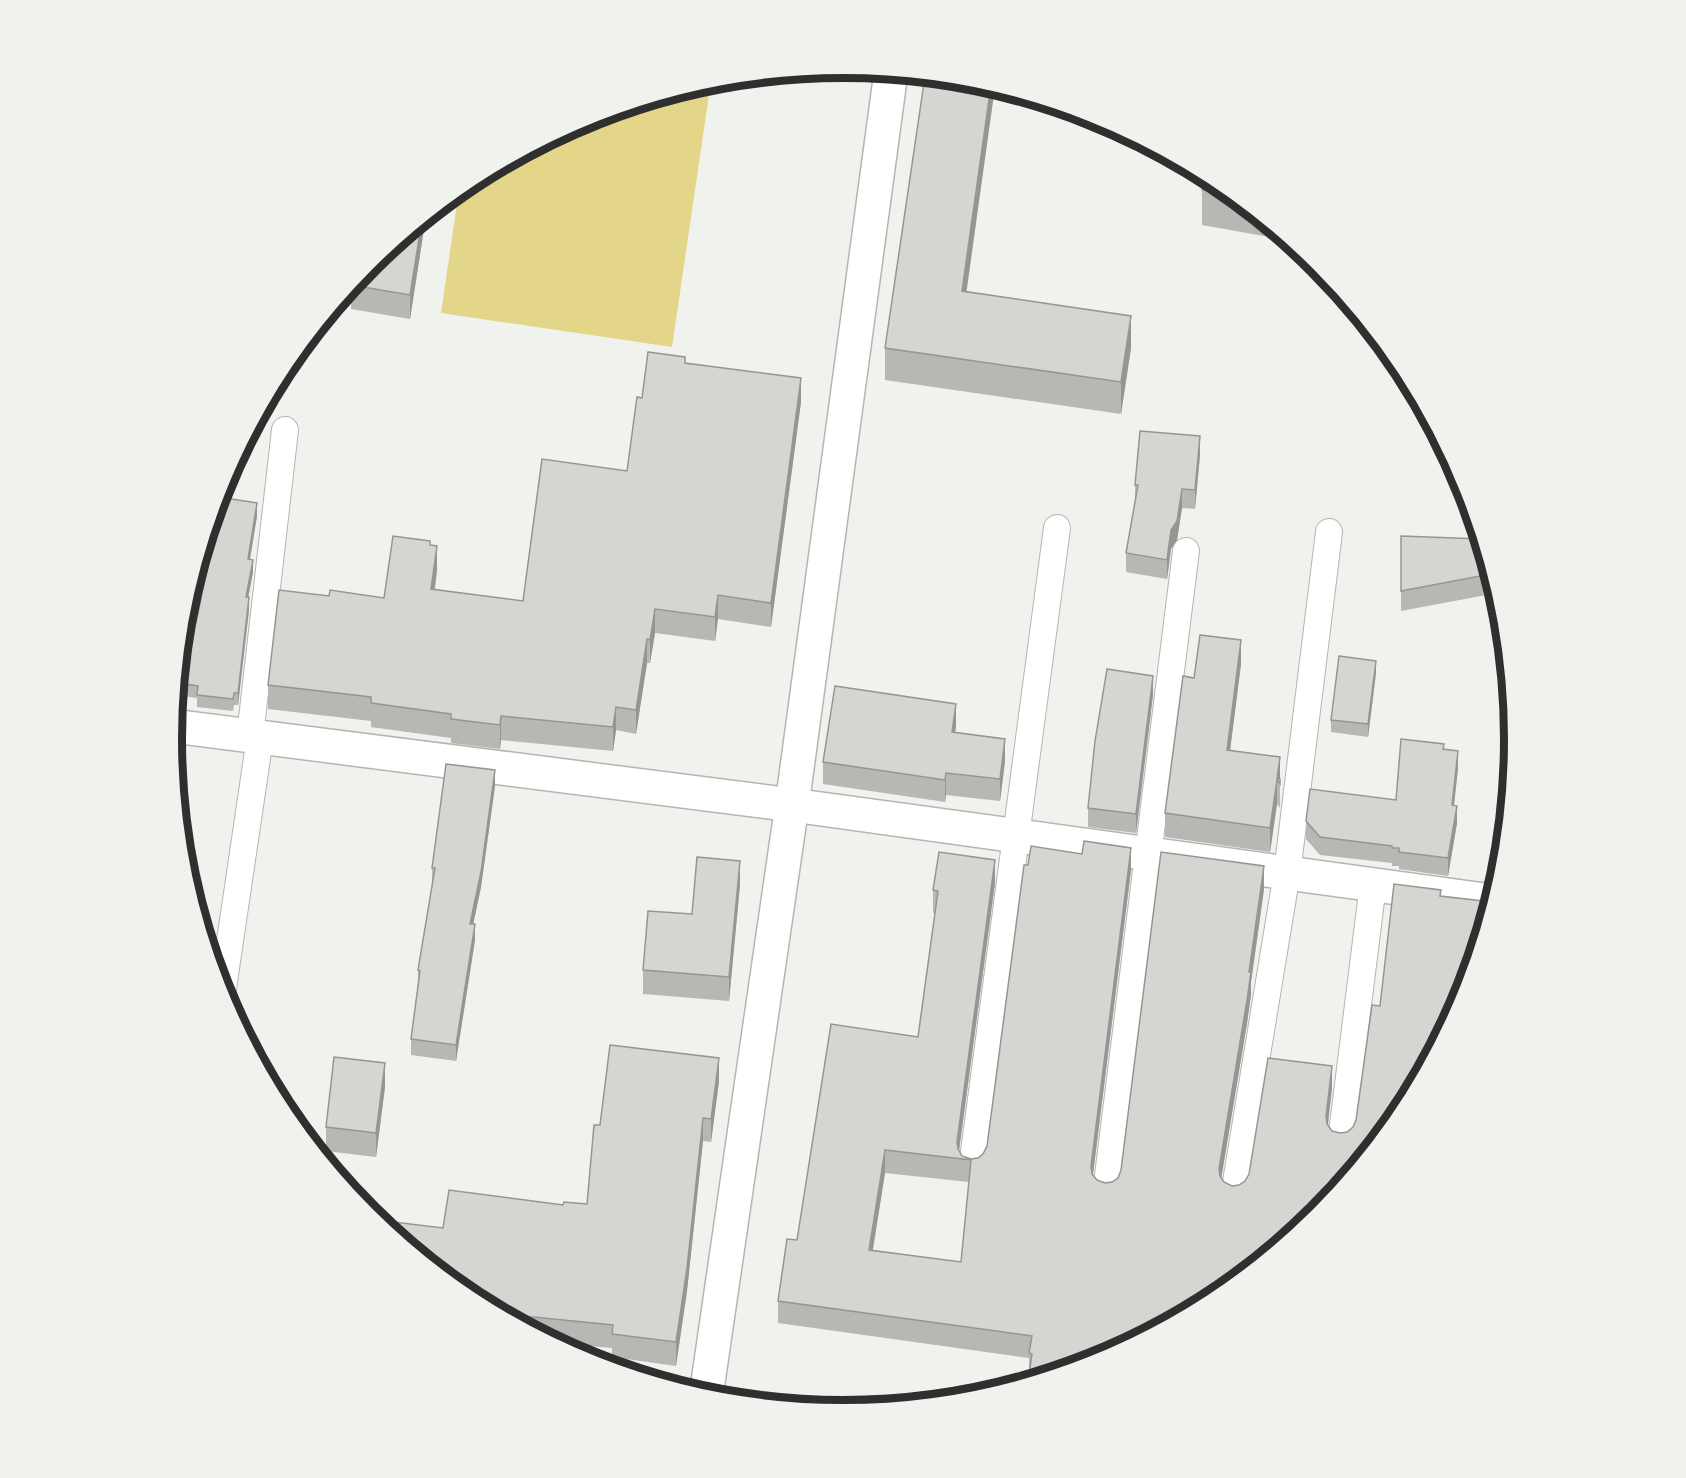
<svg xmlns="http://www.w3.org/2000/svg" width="1686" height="1478" viewBox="0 0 1686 1478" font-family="Signika,sans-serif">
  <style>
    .green { fill: #e4d688 }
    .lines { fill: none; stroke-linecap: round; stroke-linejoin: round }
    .service-casing { stroke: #b3b6b2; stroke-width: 28 }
    .minor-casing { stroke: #b3b6b2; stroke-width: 36 }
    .service { stroke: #fff; stroke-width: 26 }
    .minor { stroke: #fff; stroke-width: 33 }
    .wall { fill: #b7b8b4; fill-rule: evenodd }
    .shaded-wall { fill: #959692 }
    .building { fill: #d5d6d1; stroke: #959692; stroke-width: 1.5; fill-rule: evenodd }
    .rim { fill: none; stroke: #2e2f2e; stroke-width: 8 }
  </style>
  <rect width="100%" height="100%" fill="#eff2ed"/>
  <polygon class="green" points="711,81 672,347 441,313 459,190 470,180 586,118"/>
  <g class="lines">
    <defs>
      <g id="service">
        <polyline points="250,736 285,430"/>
        <polyline points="222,995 260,738"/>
        <polyline points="1341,1141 1373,885"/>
        <polyline points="972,1167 1057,528"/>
        <polyline points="1106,1191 1186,551"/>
        <polyline points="1234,1194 1287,873 1329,532"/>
      </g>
      <g id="minor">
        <polyline points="173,726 792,805 1492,901"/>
        <polyline points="706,1396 792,805 891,72"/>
      </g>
    </defs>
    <use href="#service" class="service-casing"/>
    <use href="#minor" class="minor-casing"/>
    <use href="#service" class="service"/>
    <use href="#minor" class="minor"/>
  </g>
  <g class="wall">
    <polygon points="843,68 856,69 854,78 812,71"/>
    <polygon points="1216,181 1276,230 1275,238 1202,225 1202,190"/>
    <polygon points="426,216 410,319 351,309 352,284 368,264"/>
    <polygon points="966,292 1131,348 1121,414 885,380 885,348"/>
    <polygon points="685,363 801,402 771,627 718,619 715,641 655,633 650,663 647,663 636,734 616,730 613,751 501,740 500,749 451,743 451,738 371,727 371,721 268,709 268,685 329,596 384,598 430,545 437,570 435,590 523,601 627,471 642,398"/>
    <polygon points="1200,455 1195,509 1182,508 1177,540 1171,549 1167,579 1126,572 1126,553 1135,502 1135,485"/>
    <polygon points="257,516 250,559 253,572 248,597 249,610 238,705 234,705 233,711 197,707 197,698 176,695 183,622 196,623 210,557 209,545"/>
    <polygon points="1401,536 1481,539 1497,593 1401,611"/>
    <polygon points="1241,664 1230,751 1280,757 1280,808 1277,804 1270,852 1165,837 1165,813 1194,678"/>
    <polygon points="1376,673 1368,737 1331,732 1331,720"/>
    <polygon points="1153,695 1136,833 1088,827 1088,808"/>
    <polygon points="956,726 955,733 1005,761 1000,801 946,795 945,802 823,784 823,762"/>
    <polygon points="1444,749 1458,768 1454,805 1457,823 1448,876 1399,869 1399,866 1392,866 1392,863 1320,855 1306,839 1306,821 1396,800"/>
    <polygon points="495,786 481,887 473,924 475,940 456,1061 411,1055 411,1039 418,983 418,970 433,883 432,883 432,868"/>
    <path d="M1131 870 1093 1175 1097 1180 1105 1183 1112 1182 1118 1178 1264 889 1251 982V995L1247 1023 1221 1178 1224 1182 1232 1186 1239 1185 1245 1181 1332 1088 1328 1125 1332 1131 1340 1133 1347 1132 1401 1112 1029 1375V1358L778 1323V1301L797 1240 918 1037 935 913H933V890L995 883 959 1151 962 1156 971 1159 978 1158 983 1154ZM885 1173 969 1182 961 1262 873 1250Z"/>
    <polygon points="740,885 729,1001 643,994 643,970 692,914"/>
    <polygon points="719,1081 711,1142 703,1141 687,1291 676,1366 612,1357 612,1348 555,1343 470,1297 443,1228 563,1205 587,1204 600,1125"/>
    <polygon points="385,1087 376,1157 326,1151 326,1127"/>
  </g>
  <g class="shaded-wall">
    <polygon points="991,85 995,87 962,324 962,291"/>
    <polygon points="426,216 410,319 410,295 422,220"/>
    <polygon points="1131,316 1131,348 1121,414 1121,382"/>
    <polygon points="801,378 801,402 771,627 771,603"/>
    <polygon points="1200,436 1200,455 1195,509 1195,490"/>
    <polygon points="1182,489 1182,508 1177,540 1171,549 1167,579 1167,560 1171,530"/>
    <polygon points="257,503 257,516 248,571 248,559"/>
    <polygon points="437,546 437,570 431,613 431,589"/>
    <polygon points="253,560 253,572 246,609 246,597"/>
    <polygon points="718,595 718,619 715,641 715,617"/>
    <polygon points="249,597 249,610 238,705 238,693"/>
    <polygon points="655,609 655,633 650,663 650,640"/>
    <polygon points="647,639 647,663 636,734 636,710"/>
    <polygon points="1241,640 1241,664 1227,774 1227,750"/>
    <polygon points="1376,661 1376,673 1368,737 1368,724"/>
    <polygon points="1153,676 1153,695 1136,833 1136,814"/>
    <polygon points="956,704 956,726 952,755 952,732"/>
    <polygon points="616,707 616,730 613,751 613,727"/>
    <polygon points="501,716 501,740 500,749 500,725"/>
    <polygon points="1005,739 1005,761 1000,801 1000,779"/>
    <polygon points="1458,751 1458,768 1452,823 1452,805"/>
    <polygon points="1280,757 1280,783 1277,780"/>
    <polygon points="495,770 495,786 481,887 470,939 470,924"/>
    <polygon points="946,773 946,795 945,802 945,780"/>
    <polygon points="1277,780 1277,804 1270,852 1270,828"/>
    <polygon points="1457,806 1457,823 1448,876 1448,858"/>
    <polygon points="1131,848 1131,870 1091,1189 1091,1166"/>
    <polygon points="995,860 995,883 958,1158 957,1142"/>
    <polygon points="740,861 740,885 729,1001 729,977"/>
    <polygon points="1264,866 1264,889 1251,982 1251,995 1247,1023 1219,1192 1219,1169"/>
    <polygon points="475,924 475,940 456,1061 456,1045"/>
    <polygon points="719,1058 719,1081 711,1142 711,1119"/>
    <polygon points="385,1063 385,1087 376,1157 376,1133"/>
    <polygon points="1332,1066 1332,1088 1326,1139 1326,1116"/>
    <polygon points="703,1118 703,1141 687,1291 676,1366 676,1342"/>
    <polygon points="885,1150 885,1173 869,1272 869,1250"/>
  </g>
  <g class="building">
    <polygon points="925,76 974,80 991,85 962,291 1131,316 1121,382 885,348"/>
    <polygon points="1205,175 1216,181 1235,196 1202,190"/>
    <polygon points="422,220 410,295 351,285 368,264"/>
    <polygon points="648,352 685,357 685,363 801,378 771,603 718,595 715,617 655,609 650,640 647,639 636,710 616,707 613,727 501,716 500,725 451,719 451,714 371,703 371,697 268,685 279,590 329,596 330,590 384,598 393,536 430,541 430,545 437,546 431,589 523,601 542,459 627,471 637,397 642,398"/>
    <polygon points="1140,431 1200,436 1195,490 1182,489 1177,521 1171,530 1167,560 1126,553 1138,485 1135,485"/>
    <polygon points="218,497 257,503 248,559 253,560 246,597 249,597 238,693 234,693 233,699 197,695 198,686 177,683 183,622 196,623 212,545 209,545 216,504"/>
    <polygon points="1401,536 1481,539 1491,574 1401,591"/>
    <polygon points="1200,635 1241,640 1227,750 1280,757 1277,779 1280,779 1280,784 1277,780 1270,828 1165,813 1183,676 1194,678"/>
    <polygon points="1339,656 1376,661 1368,724 1331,720"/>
    <polygon points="1107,669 1153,676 1136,814 1088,808 1095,741"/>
    <polygon points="835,686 956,704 952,732 1005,739 1000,779 946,773 945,780 823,762"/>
    <polygon points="1401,739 1444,744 1443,749 1458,751 1452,805 1457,806 1448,858 1399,852 1399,848 1392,848 1392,846 1320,837 1306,821 1310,789 1396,800"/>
    <polygon points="446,764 495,770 481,872 470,924 475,924 456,1045 411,1039 420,971 418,970 435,868 432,868"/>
    <path d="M1084 841 1131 848 1091 1166 1092 1174 1097 1180 1105 1183 1112 1182 1118 1178 1121 1170 1161 852 1264 866 1249 972H1251L1247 1000 1219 1169 1220 1176 1224 1182 1232 1186 1239 1185 1245 1181 1249 1174 1268 1058 1332 1066 1326 1116 1327 1124 1332 1131 1340 1133 1347 1132 1353 1127 1356 1120 1372 1005 1380 1006 1394 884 1441 890 1440 896 1492 902 1463 996 1401 1112 1318 1214 1216 1298 1100 1360 1028 1381 1032 1354 1029 1353 1032 1336 778 1301 787 1239 797 1240 831 1024 918 1037 938 891 933 890 939 852 995 860 957 1142 958 1149 962 1156 971 1159 978 1158 983 1154 987 1146 1024 865H1028L1031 846 1082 854ZM885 1150 971 1160 961 1262 869 1250Z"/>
    <polygon points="697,857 740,861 729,977 643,970 648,911 692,914"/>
    <polygon points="610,1045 719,1058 711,1119 703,1118 687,1268 676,1342 612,1334 613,1325 502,1314 470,1297 376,1221 377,1220 443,1228 449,1190 563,1205 564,1202 587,1204 594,1125 600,1125"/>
    <polygon points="334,1057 385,1063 376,1133 326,1127"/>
  </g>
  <path d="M0 0H1686V1478H0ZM182 739a661 661 0 1 1 1322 0a661 661 0 1 1-1322 0Z" fill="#eff2ed" fill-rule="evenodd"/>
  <path class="rim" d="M182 739a661 661 0 1 1 1322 0a661 661 0 1 1-1322 0Z"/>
</svg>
